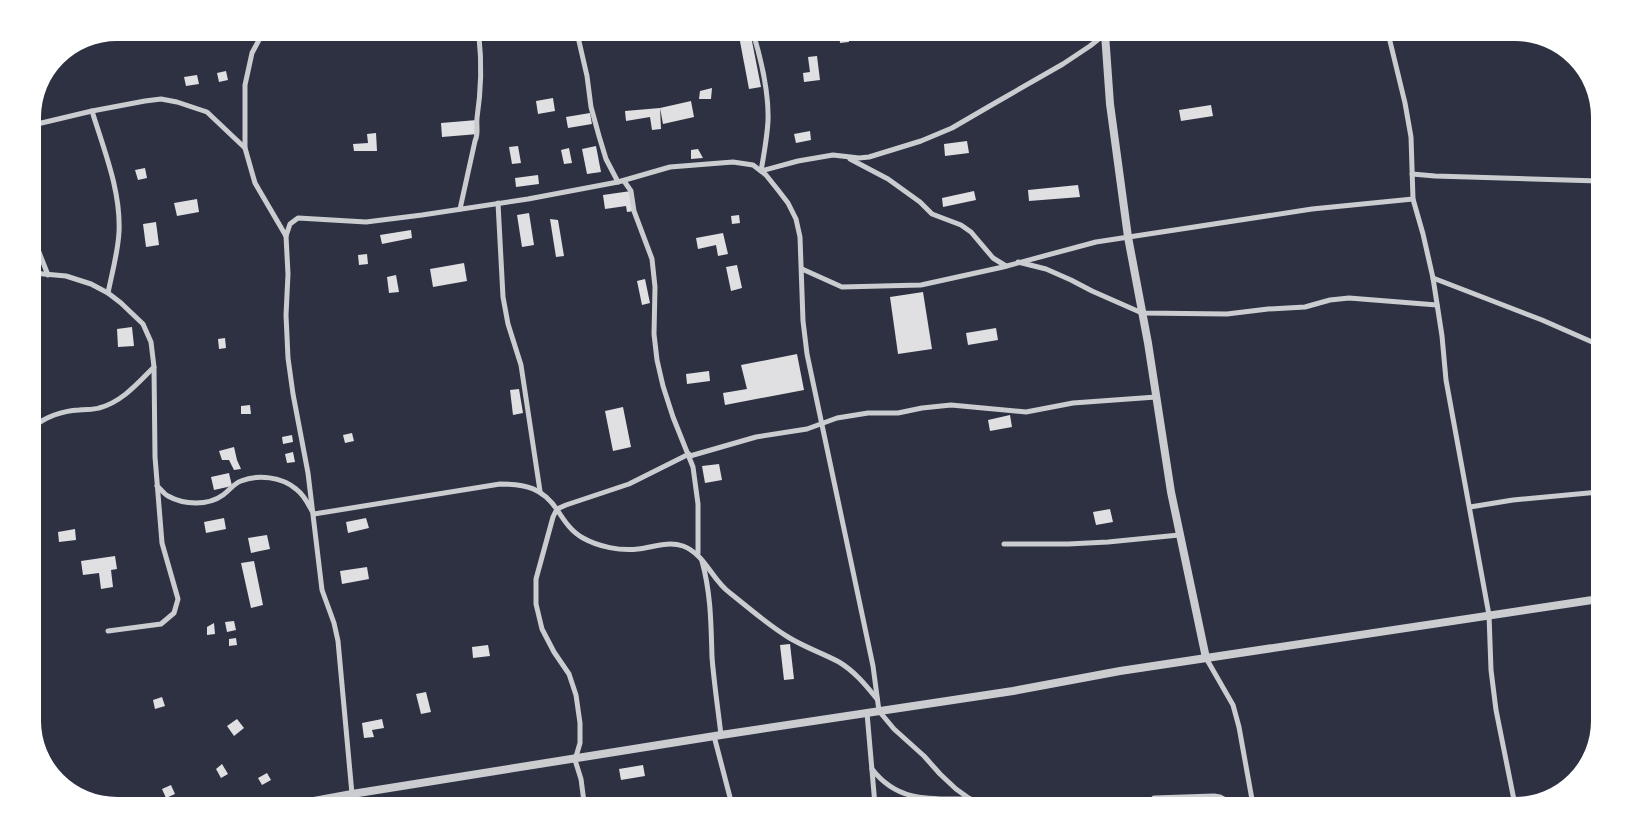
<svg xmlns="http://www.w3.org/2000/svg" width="1632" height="838" viewBox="0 0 1632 838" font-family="'Varela Round',sans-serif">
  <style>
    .building { fill: #e0e0e3 }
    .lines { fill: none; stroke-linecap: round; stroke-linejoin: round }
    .minor { stroke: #caccd0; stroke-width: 5 }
    .tertiary { stroke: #caccd0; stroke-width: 8 }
  </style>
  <rect width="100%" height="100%" fill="#2d3142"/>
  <g class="building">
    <polygon points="839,35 848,35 849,42 840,43"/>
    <polygon points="739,36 751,36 761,87 749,89"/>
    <polygon points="817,56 820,80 804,82 803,73 810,72 808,57"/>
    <polygon points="226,71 228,80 219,82 217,73"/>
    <polygon points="197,75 199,84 186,86 184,77"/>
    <polygon points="712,88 711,99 699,99 700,91"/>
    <polygon points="553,98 555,111 538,114 536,101"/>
    <polygon points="691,101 694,117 663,124 660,108 661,129 652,130 650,117 626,121 625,111 660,108"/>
    <polygon points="1211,105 1213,116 1181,121 1179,110"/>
    <polygon points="590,113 592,124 568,128 566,117"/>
    <polygon points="477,120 478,134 442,137 441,123"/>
    <polygon points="810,131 811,140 796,143 794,134"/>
    <polygon points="376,133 377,151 354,151 353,144 368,143 367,134"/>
    <polygon points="967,141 969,153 945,156 944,144"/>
    <polygon points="518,146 521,163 512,164 509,147"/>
    <polygon points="596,146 601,172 587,174 582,149"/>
    <polygon points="569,148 572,163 564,164 561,150"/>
    <polygon points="698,149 703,158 691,159 691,150"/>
    <polygon points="145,168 147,178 138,180 135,170"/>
    <polygon points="538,175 539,184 516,187 515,178"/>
    <polygon points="1078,185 1080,197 1029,201 1028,190"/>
    <polygon points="631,191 634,211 627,212 626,206 605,209 603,195"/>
    <polygon points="974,191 976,200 943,207 942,198"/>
    <polygon points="197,199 199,212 177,216 174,203"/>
    <polygon points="529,213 534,245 522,247 517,215"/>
    <polygon points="739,215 740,223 732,224 731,216"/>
    <polygon points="550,219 558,220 564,256 556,257"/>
    <polygon points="156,222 159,245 146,247 143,224"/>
    <polygon points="411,230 412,238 382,244 380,235"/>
    <polygon points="723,233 728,254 718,256 716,245 698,249 696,238"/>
    <polygon points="367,254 368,264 359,265 358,255"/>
    <polygon points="464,263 467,281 433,287 430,269"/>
    <polygon points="737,265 742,288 731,291 726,267"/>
    <polygon points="396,275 399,292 389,293 387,277"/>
    <polygon points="645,279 650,303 642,305 637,281"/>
    <polygon points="923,292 932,349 898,354 890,297"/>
    <polygon points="132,327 134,346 118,347 117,329"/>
    <polygon points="996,328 998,340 968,345 966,333"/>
    <polygon points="225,338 226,348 219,349 218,339"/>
    <polygon points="797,354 804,390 725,405 723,393 747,389 741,365"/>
    <polygon points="709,371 710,381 687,384 686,374"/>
    <polygon points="519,389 523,413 513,415 510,390"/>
    <polygon points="250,405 251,414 241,414 241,406"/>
    <polygon points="623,407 631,447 613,451 605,411"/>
    <polygon points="1010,415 1012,427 990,431 988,420"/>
    <polygon points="352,433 354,441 345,443 343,435"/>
    <polygon points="292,435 293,442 283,444 282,437"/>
    <polygon points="234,447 237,460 241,469 234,470 229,460 222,460 219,451"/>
    <polygon points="293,452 295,462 287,463 285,454"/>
    <polygon points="719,464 722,480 705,483 702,466"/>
    <polygon points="229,473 232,486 214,490 211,477"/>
    <polygon points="1110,509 1113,522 1096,525 1093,512"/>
    <polygon points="224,518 226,529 206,533 204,522"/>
    <polygon points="366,518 369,528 348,533 346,522"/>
    <polygon points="75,529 76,540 59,542 58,532"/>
    <polygon points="267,535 270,549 251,553 248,538"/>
    <polygon points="115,556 117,569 111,570 113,587 101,589 99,573 83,575 81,561"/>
    <polygon points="254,561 263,605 251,608 241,563"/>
    <polygon points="367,567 369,579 342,584 340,571"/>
    <polygon points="234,621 236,630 227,632 225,622"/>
    <polygon points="214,623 215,634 207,635 207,627"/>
    <polygon points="236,638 237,645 229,646 229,639"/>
    <polygon points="790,644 794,679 784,680 780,645"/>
    <polygon points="488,645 490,656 473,658 472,647"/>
    <polygon points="426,692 431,712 421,714 416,694"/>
    <polygon points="162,697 165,706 155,709 153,700"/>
    <polygon points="237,719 244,728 234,736 227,726"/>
    <polygon points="382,719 384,728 372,730 374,737 364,738 362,723"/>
    <polygon points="222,764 228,774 221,778 216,769"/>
    <polygon points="643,765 645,776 621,780 619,769"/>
    <polygon points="267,773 271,780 262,785 258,778"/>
    <polygon points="171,785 175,794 166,798 162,789"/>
  </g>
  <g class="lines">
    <g class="minor">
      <polyline points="1388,33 1405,103 1411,137 1413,199 1423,234 1433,278 1442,336 1446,380 1489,615 1491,670 1496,710 1515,805"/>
      <path d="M754 36C762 63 769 92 768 121 767 138 764 154 761 171L798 161 833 155 859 158 869 157 921 141 952 128 995 103 1063 64 1090 46 1105 34"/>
      <polyline points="578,37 587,76 591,107 599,136 606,159 618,182"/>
      <polyline points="260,38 252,53 245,85 245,148 255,183 286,236"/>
      <path d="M92 111C104 150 121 191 119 232 118 252 112 273 108 293"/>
      <polyline points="33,125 92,111 145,101 161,99 177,102 207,112 245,148"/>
      <polyline points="850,159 888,179 920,202 932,214 961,225 971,232 993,258 1006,266"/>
      <polyline points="1412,174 1435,176 1599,181"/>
      <polyline points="624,181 631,191 634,211 652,259 655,287 654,334 657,360 663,386 673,417 693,467 698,504 698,553"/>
      <polyline points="498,203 503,297 508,324 521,365 540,491"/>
      <path d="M460 209 475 141C479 132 476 128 477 118 481 91 482 64 479 37"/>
      <polyline points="33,237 48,275"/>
      <polyline points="1018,262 1046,269 1071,280 1092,291 1142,313 1227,314 1268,309 1305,307 1330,300 1349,298 1437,305"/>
      <polyline points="802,269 842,287 921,285 1003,267 1096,242 1312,209 1413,199"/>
      <polyline points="33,273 66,276 91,284 108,293 121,303 143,324 151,342 154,367 155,457 162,543 178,599 174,613 161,624 108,631"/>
      <polyline points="1433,278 1542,320 1599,345"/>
      <path d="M33 427C47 416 61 411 79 410 86 409 93 410 99 408 122 402 138 383 154 367"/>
      <polyline points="690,456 756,437 807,429 837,418 868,413 898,413 922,408 951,405 1026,412 1073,403 1156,397"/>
      <path d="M157 486C161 489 164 494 168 496 184 505 208 506 223 495 230 490 233 484 241 481 258 474 282 477 296 489 303 494 308 503 312 511"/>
      <polyline points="1470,507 1513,500 1599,492"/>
      <path d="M314 514 500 484C526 484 543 488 558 511 565 522 572 532 583 538 599 547 620 551 638 549 654 547 668 541 683 546 706 555 711 579 730 593 749 608 768 625 788 637 804 647 822 653 839 662 854 671 865 684 877 699"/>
      <polyline points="1004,544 1068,544 1108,542 1179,535"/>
      <path d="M702 561C711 594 711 624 712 657 714 683 718 709 721 735"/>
      <polyline points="1206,658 1233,705 1239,727 1253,805"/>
      <polyline points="867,713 875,805"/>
      <polyline points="714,736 732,805"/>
      <path d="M872 769C898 803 931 799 970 799"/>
      <polyline points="1154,798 1214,796 1220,797 1235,805"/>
      <polyline points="354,805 352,794 338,641 334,623 322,590 308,473 293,394 288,358 286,315 288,274 286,236 290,224 298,218 366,222 422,215 528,199 618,182 670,167 733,162 753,165 766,175 778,190 788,203 796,219 800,237 803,321 807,354 873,666 879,711 894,729 924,756 940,774 956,789 970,799 996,805"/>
      <polyline points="586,805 584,802 581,779 575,760 580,743 580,723 576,695 569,674 554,652 542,629 536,604 536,579 553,517 557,509 566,505 629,484 689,454"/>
    </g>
    <g class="tertiary">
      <polyline points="1105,34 1110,104 1128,237 1148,343 1171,492 1206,658"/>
      <polyline points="292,805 352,794 721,735 1013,691 1120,671 1599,599"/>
    </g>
  </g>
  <path d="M0 0H1632V838H0ZM117 41H1515A76 76 0 0 1 1591 117V721A76 76 0 0 1 1515 797H117A76 76 0 0 1 41 721V117A76 76 0 0 1 117 41Z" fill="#fff" fill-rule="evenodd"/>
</svg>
